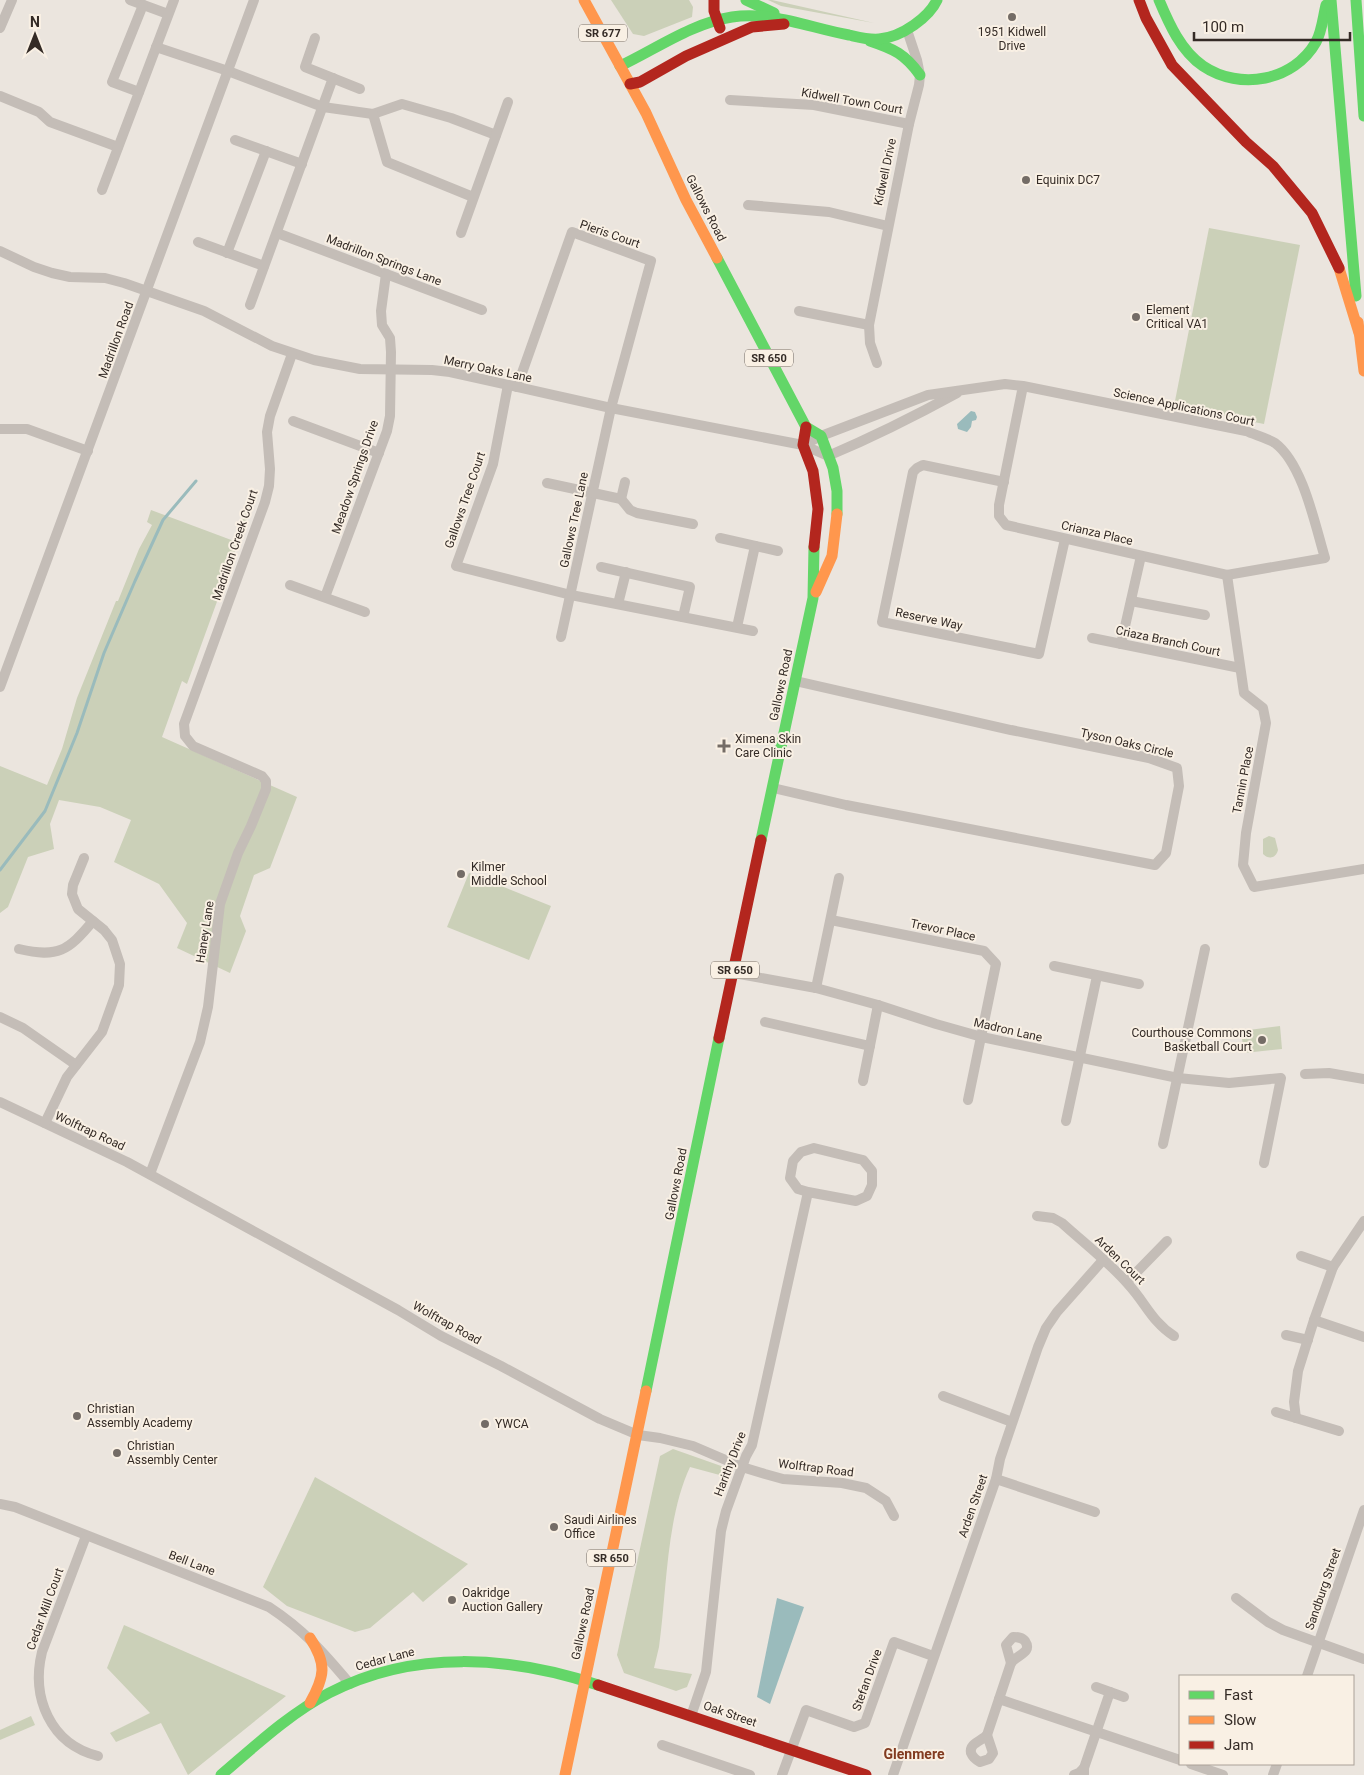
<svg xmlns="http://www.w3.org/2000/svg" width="1364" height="1775" viewBox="0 0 1364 1775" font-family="Roboto,sans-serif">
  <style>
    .green { fill: #cbd0b8 }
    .water { fill: #9abbbc }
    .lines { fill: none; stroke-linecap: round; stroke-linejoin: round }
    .stream { stroke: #9abbbc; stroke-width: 3 }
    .street { stroke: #c4bdb7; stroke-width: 10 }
    .fast { stroke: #63d668; stroke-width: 11 }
    .slow { stroke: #ff974d; stroke-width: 11 }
    .jam { stroke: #b3261e; stroke-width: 11 }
    .poi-dot { fill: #746c66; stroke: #f9f0e4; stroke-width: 2 }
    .labels { text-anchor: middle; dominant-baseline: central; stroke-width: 4; stroke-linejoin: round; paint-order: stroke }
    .shield { fill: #f9f0e4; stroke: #6f665f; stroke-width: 1 }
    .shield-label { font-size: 11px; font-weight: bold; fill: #342b26 }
    .poi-label { font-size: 12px; fill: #342b26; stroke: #f9f0e4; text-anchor: start }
    .street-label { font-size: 12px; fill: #342b26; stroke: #f9f0e4 }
    .neighbourhood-label { font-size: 14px; font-weight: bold; fill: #823b20; stroke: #f9f0e4 }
  </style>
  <rect width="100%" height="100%" fill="#ebe5de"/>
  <g class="green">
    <polygon points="611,0 689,0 693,7 692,17 644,36 633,34"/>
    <polygon points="768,0 772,0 874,23 781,6"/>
    <polygon points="1209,228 1300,245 1264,424 1174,406"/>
    <polygon points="250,499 254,500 187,684 182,681 162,737 297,797 270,868 254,875 240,916 246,931 230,973 177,948 187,923 159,884 114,862 131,820 100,807 59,800 50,824 54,849 28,857 8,907 0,913 0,766 47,785 62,749 77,698 116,601 118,601 139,549 152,525 147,522 151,510 234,541"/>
    <path d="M1269 836 1275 838 1278 850C1276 858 1269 860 1263 854V839Z"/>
    <polygon points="469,873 551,906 529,960 447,927"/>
    <polygon points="1280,1026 1282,1049 1244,1053 1241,1031"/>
    <path d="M673 1449 724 1467 727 1477 690 1467C666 1519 667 1589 659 1647L654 1668 692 1674 687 1687 676 1691 624 1673 617 1655 660 1456Z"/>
    <polygon points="315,1477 468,1564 423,1602 413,1592 370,1628 355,1632 287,1606 263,1587"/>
    <polygon points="124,1625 286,1696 188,1775 161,1723 116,1742 110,1733 150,1713 107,1668"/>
    <polygon points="31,1716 35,1725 0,1740 0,1730"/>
  </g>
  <g class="water">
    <polygon points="971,411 975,412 977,417 976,420 972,421 971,427 967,432 958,429 957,424"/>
    <polygon points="777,1598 804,1607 770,1704 757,1697"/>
  </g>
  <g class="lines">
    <polyline class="stream" points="0,870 45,811 77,733 104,653 135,581 163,520 196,481"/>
    <g class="street">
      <polyline points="130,0 168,14"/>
      <polyline points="0,28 12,0"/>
      <polyline points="315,38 305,67 360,89"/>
      <polyline points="156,47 228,71 323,107 373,114 402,104 451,118 496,135"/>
      <polyline points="139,92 112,82 143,5"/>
      <polyline points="0,96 39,112 50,122 118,147"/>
      <polyline points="730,100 814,105 909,124"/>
      <polyline points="373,114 387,162 473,197"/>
      <polyline points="235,140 302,164"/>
      <polyline points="102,190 174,0"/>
      <polyline points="748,205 829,212 888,226"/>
      <polyline points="277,233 482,310"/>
      <polyline points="461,233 508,102"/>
      <polyline points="198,242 264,266"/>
      <path d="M0 251 34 267 52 273 70 277 105 278 124 283 204 311 272 346 314 360 360 369 432 370 450 372 611 408 803 445 828 456C873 437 915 416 957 393"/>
      <polyline points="227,253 266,151"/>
      <polyline points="250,305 333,78"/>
      <polyline points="799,311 869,325"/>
      <polyline points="877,363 870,343 869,325 909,124 919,85 920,75 917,60 907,30"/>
      <polyline points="508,385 493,464 456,566 571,595 753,631"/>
      <polyline points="517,387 572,232 651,261 611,408 561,637"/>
      <polyline points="293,421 379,453"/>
      <polyline points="0,429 27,429 88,451"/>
      <path d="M803 445 821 436 928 395 1005 384 1023 386 1246 431C1255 435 1267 438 1275 443 1303 464 1315 525 1325 558L1227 575 1006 525 999 516V505L1023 386"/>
      <polyline points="1004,482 923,465 917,468 913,472 882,622 1039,654 1065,539"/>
      <polyline points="547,483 621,499 630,510 637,513 693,524"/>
      <polyline points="621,499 625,482"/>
      <polyline points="720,538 778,551"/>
      <polyline points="601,567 690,587 683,617"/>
      <polyline points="1227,575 1244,693 1263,708 1266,723 1246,833 1243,865 1254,887 1364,869"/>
      <polyline points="290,585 365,612"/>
      <polyline points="325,597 387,431 390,416 391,352 390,338 382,325 381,311 386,274"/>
      <polyline points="1131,601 1205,615"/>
      <polyline points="618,604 626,572"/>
      <polyline points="737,627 755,546"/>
      <polyline points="1092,638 1240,668"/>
      <polyline points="1121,644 1141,556"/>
      <polyline points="0,687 254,0"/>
      <polyline points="773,788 846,805 1155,865 1166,853 1179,786 1177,768 1149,758 1011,730 796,681"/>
      <polyline points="831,920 984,951 996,964 968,1100"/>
      <path d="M19 949C58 958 68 951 93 921"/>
      <polyline points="1054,966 1139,984"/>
      <polyline points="734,973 816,988 878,1005 936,1024 982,1037 1178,1078 1229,1083 1281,1078 1264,1163"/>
      <polyline points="816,988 839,878"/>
      <polyline points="0,1017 23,1028 76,1065"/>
      <polyline points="765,1022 870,1046"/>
      <polyline points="1305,1074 1329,1073 1364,1079"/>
      <polyline points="863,1081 878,1005"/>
      <polyline points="0,1102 127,1162 398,1310 441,1336 501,1366 600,1419 638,1435 660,1438 693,1446 742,1467 765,1474 783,1479 842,1483 866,1488 886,1501 894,1516"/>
      <polyline points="1066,1121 1097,976"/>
      <polyline points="45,1123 67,1077 102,1032 119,985 120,964 112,940 104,930 78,909 72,894 73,885 84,858"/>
      <polyline points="1163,1144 1205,949"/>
      <polyline points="150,1174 200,1042 208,1007 220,904 238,853 251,826 266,789 266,781 262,776 193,746 185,736 184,724 265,502 269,486 270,469 267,432 270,416 292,354"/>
      <path d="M1037 1216 1053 1218 1062 1223C1084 1243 1109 1262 1128 1284 1145 1302 1152 1322 1174 1336"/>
      <polyline points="1301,1256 1333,1267"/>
      <polyline points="1127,1282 1167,1241"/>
      <polyline points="1314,1320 1364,1337"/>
      <polyline points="1286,1335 1308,1340"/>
      <polyline points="943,1396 1012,1422"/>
      <polyline points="1276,1412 1339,1431"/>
      <polyline points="1296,1418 1294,1402 1298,1371 1314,1320 1333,1267 1364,1221"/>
      <polyline points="996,1479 1095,1512"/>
      <path d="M0 1504 15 1507 269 1607C304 1630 323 1652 350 1684"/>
      <path d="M86 1536 42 1652C31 1697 50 1744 98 1756"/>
      <polyline points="1236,1598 1268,1622 1283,1630 1364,1659"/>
      <path d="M1013 1637C1018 1637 1022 1637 1025 1641 1033 1653 1016 1655 1011 1663L1006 1645Z"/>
      <polyline points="1307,1676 1364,1510"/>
      <polyline points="1096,1687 1124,1697"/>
      <polyline points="999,1699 1180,1760"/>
      <polyline points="691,1716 706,1672 721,1531 726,1511 746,1456 752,1445 808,1192 798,1189 790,1178 793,1161 801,1152 814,1148 863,1160 872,1171 872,1185 867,1196 856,1201 808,1192"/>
      <path d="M987 1735 993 1753 989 1759 980 1762C976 1760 973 1758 971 1753 969 1743 982 1741 987 1735Z"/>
      <polyline points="987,1735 1011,1663"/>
      <polyline points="662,1745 750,1775"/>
      <polyline points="1191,1764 1223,1775"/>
      <polyline points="1084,1768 1110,1692"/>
      <polyline points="782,1775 806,1710 854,1727 865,1723 894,1642 933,1656"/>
      <polyline points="893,1775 996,1479 1000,1459 1038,1347 1046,1328 1057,1312 1103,1260"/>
      <polyline points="1074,1775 1079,1773 1084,1768 1084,1774"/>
      <polyline points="1273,1775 1277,1764"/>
    </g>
    <g class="fast">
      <polyline points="746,0 774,13"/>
      <path d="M1159 0C1169 24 1181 51 1203 66 1240 91 1294 81 1316 42 1322 31 1323 17 1326 5"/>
      <polyline points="1331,0 1356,296"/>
      <polyline points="1356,0 1364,116"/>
      <path d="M870 41C894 49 905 54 920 75"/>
      <path d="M620 66C656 49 692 23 732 17 772 11 810 28 849 35 858 37 869 40 879 39 892 38 904 32 914 25 924 18 932 11 937 0"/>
      <polyline points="717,258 806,427 821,436 833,468 837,491 837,514"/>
      <polyline points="761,840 813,598 814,547"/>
      <polyline points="646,1391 719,1038"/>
      <path d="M221 1775C255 1746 289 1714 329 1693 413 1649 511 1656 598 1685"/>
    </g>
    <g class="slow">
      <polyline points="584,0 646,113 686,200 717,258"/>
      <polyline points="1339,268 1359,333"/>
      <polyline points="1358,322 1364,371"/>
      <polyline points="816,592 832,556 837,514"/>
      <path d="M310 1638C327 1664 325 1676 310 1703"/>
      <polyline points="565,1775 646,1391"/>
    </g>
    <g class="jam">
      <polyline points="714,0 714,11 720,28"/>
      <polyline points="1139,0 1146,18 1172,65 1246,142 1273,166 1312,213 1339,268"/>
      <polyline points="630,84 640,82 686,56 752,27 784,24"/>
      <polyline points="806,427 803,445 813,471 818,509 814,547"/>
      <polyline points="719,1038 761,840"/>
      <polyline points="598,1685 866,1775"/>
    </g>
  </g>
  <g class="poi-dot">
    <circle cx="1012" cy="17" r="5"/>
    <circle cx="1026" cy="180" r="5"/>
    <circle cx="1136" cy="317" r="5"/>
    <path d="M721.5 738.5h5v5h5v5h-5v5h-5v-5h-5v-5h5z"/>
    <circle cx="461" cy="874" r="5"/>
    <circle cx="1262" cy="1040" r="5"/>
    <circle cx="77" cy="1416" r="5"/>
    <circle cx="485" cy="1424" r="5"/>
    <circle cx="117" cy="1453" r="5"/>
    <circle cx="554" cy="1527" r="5"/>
    <circle cx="452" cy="1600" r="5"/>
  </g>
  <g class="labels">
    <g class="shield">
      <rect x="579" y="24.5" width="48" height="17" rx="4"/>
      <rect x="745" y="349.5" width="48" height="17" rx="4"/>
      <rect x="711" y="961.5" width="48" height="17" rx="4"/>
      <rect x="587" y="1549.5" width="48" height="17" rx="4"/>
    </g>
    <g class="shield-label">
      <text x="603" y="33">SR 677</text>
      <text x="769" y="358">SR 650</text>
      <text x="735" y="970">SR 650</text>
      <text x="611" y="1558">SR 650</text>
    </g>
    <g class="poi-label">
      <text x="1012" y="32" text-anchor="middle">1951 Kidwell<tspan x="1012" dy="14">Drive</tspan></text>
      <text x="1036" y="180">Equinix DC7</text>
      <text x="1146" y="310">Element<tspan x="1146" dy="14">Critical VA1</tspan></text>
      <text x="735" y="739">Ximena Skin<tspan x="735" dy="14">Care Clinic</tspan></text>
      <text x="471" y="867">Kilmer<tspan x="471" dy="14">Middle School</tspan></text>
      <text x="1252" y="1033" text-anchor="end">Courthouse Commons<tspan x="1252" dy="14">Basketball Court</tspan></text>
      <text x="87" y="1409">Christian<tspan x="87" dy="14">Assembly Academy</tspan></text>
      <text x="495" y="1424">YWCA</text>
      <text x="127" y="1446">Christian<tspan x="127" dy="14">Assembly Center</tspan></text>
      <text x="564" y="1520">Saudi Airlines<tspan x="564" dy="14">Office</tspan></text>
      <text x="462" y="1593">Oakridge<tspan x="462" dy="14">Auction Gallery</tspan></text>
    </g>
    <g class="street-label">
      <text transform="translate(852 101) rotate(10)">Kidwell Town Court</text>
      <text transform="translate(885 172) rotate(-78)">Kidwell Drive</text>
      <text transform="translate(706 208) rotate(63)">Gallows Road</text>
      <text transform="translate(610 234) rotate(19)">Pieris Court</text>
      <text transform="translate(384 260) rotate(21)">Madrillon Springs Lane</text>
      <text transform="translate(116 340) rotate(-70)">Madrillon Road</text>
      <text transform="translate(488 369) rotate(12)">Merry Oaks Lane</text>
      <text transform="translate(1184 407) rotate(12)">Science Applications Court</text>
      <text transform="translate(355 477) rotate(-71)">Meadow Springs Drive</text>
      <text transform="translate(465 500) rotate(-71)">Gallows Tree Court</text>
      <text transform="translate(574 520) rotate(-78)">Gallows Tree Lane</text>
      <text transform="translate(1097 533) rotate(13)">Crianza Place</text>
      <text transform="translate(235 545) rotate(-71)">Madrillon Creek Court</text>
      <text transform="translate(929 619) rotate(12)">Reserve Way</text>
      <text transform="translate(1168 641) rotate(12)">Criaza Branch Court</text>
      <text transform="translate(781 685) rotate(-78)">Gallows Road</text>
      <text transform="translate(1127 743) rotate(13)">Tyson Oaks Circle</text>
      <text transform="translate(1243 780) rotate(-79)">Tannin Place</text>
      <text transform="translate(943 930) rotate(12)">Trevor Place</text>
      <text transform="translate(205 932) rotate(-81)">Haney Lane</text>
      <text transform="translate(1008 1030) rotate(13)">Madron Lane</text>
      <text transform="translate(90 1131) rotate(25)">Wolftrap Road</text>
      <text transform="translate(676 1184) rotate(-79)">Gallows Road</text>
      <text transform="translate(1120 1260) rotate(44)">Arden Court</text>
      <text transform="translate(447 1323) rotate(29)">Wolftrap Road</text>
      <text transform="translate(730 1464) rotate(-69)">Harithy Drive</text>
      <text transform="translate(816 1468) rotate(7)">Wolftrap Road</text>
      <text transform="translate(973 1506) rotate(-71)">Arden Street</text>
      <text transform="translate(192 1563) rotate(21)">Bell Lane</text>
      <text transform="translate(1323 1589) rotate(-71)">Sandburg Street</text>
      <text transform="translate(45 1609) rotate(-70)">Cedar Mill Court</text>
      <text transform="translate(583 1624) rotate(-78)">Gallows Road</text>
      <text transform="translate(385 1659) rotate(-15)">Cedar Lane</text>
      <text transform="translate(867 1680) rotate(-70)">Stefan Drive</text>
      <text transform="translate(730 1714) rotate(19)">Oak Street</text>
    </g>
    <g class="neighbourhood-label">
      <text x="914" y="1754">Glenmere</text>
    </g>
  </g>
  <rect x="1179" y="1675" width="175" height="90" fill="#f9f0e4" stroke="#aaa198"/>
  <rect x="1189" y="1691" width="25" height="8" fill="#63d668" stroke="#aaa198"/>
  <text x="1224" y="1700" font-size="15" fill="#342b26">Fast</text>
  <rect x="1189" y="1716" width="25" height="8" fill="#ff974d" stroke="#aaa198"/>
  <text x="1224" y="1725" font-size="15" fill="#342b26">Slow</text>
  <rect x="1189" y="1741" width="25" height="8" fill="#b3261e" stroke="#aaa198"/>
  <text x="1224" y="1750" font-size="15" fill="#342b26">Jam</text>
  <g transform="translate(35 35)" stroke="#f9f0e4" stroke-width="4" paint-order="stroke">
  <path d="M0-4L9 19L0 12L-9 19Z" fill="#342b26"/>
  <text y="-8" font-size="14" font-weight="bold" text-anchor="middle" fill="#342b26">N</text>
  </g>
  <path d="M1194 32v8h156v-8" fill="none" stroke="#342b26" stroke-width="2.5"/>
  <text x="1202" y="32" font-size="15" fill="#342b26" stroke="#f9f0e4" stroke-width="4" paint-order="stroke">100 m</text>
</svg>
